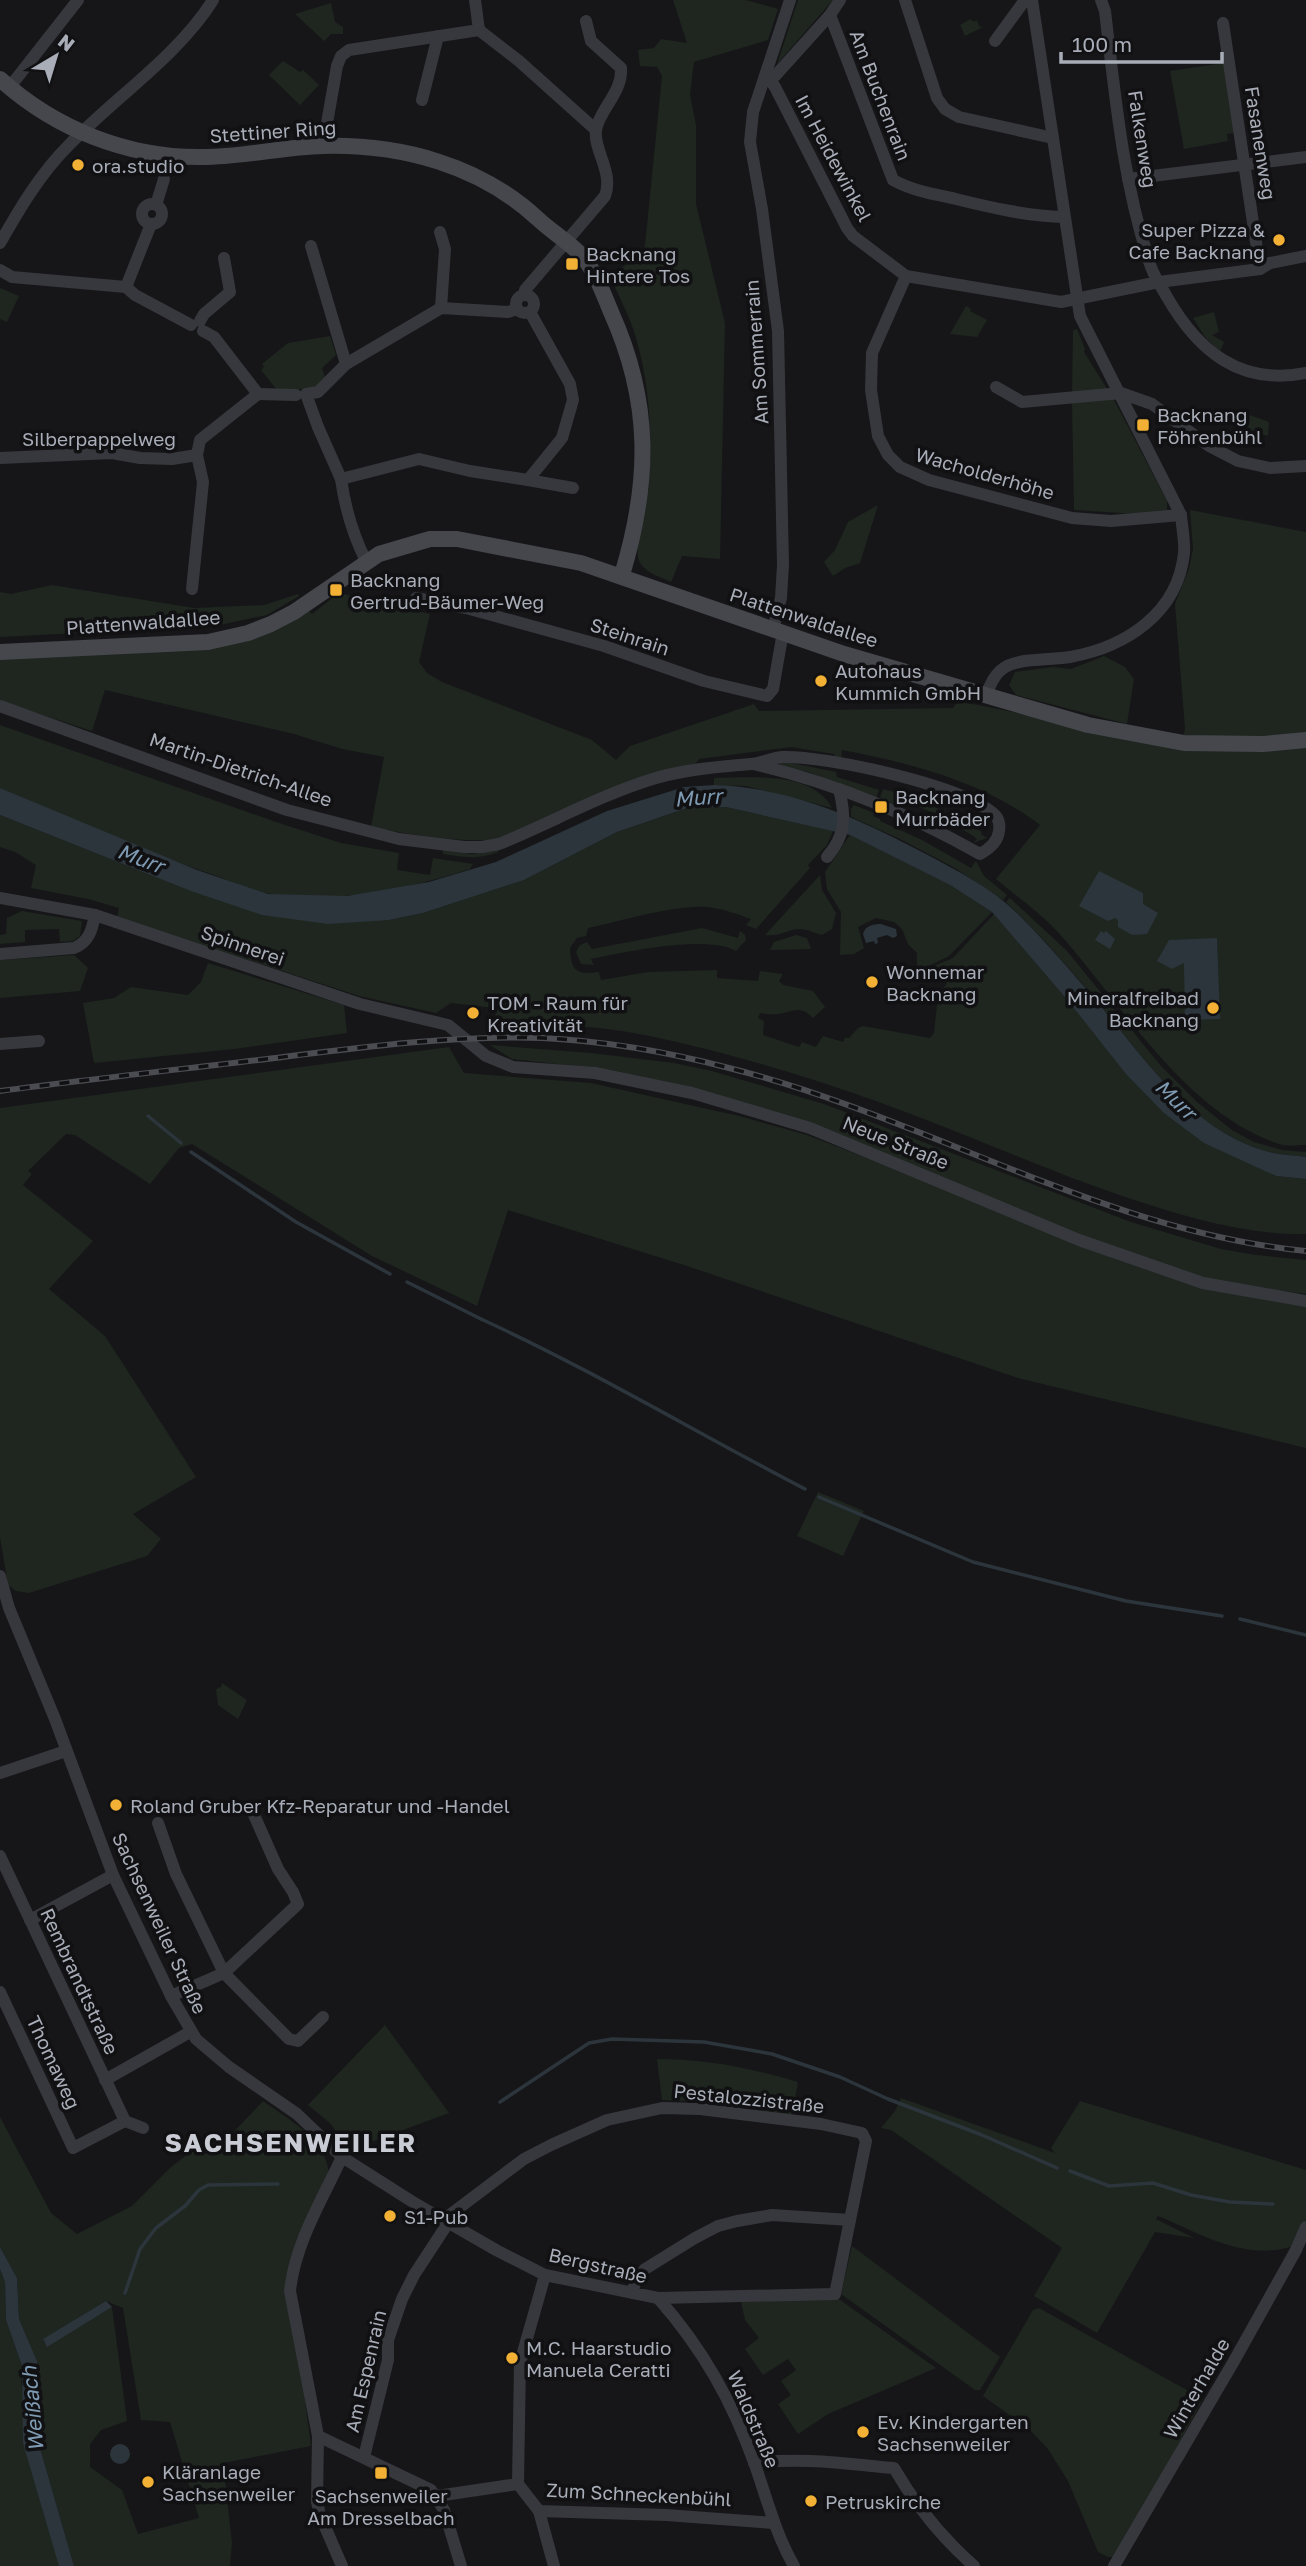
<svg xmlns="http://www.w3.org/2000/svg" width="1306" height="2566" viewBox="0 0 1306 2566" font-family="'Golos Text',sans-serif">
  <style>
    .green { fill: #1e261f; fill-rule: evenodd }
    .water { fill: #2c353c }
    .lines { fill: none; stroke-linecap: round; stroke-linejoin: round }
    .stream { stroke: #2c353c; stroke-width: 3.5 }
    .street { stroke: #37383d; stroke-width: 12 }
    .secondary { stroke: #45474d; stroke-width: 16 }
    .rail-casing { stroke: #4a4c52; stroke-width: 6 }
    .rail { stroke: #111113; stroke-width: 3.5; stroke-dasharray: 10; stroke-linecap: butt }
    .poi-dot { fill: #f2b134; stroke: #111113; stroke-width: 2.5 }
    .labels { text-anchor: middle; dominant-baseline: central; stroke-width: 7; stroke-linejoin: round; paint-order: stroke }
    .street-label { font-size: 19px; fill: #a8adb8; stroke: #111113 }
    .poi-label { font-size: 19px; fill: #a8adb8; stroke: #111113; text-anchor: start }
    .water-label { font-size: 21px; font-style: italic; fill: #7f9bb3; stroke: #111113 }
    .district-label { font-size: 26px; font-weight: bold; letter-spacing: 2px; fill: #c9ccd4; stroke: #111113 }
  </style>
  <rect width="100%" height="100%" fill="#161618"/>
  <g class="green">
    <path d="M673 0H746L778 9 768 40 694 62 690 94 696 125V204L725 323 720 559 682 556 671 582C659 576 641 572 638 557 634 533 647 507 649 483 652 435 650 385 636 338 630 316 618 295 609 274L644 255 662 76 657 67 640 66 638 50 654 48 661 39 687 43Z"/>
    <polygon points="798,0 833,0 777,64"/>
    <polygon points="331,3 335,22 343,27 343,34 331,34 324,41 295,14"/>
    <polygon points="971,19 973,22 977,20 979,26 983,27 965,36 960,25"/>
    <polygon points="283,61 300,72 303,70 319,85 300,105 269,75"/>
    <polygon points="1224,63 1234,133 1227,134 1228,141 1184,149 1170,71"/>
    <polygon points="0,288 19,296 7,322 0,319"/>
    <polygon points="966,306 971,309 970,311 987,320 977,337 950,334"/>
    <polygon points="1214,312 1219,332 1212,335 1224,342 1220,352 1205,337 1193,318"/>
    <polygon points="1077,329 1085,349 1084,352 1109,392 1072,395 1073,330"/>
    <polygon points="330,336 336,355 322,368 325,377 314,388 278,391 261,370 264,367 262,364 288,343"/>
    <polygon points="1113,398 1167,501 1167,511 1137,514 1074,510 1072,402"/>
    <polygon points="1236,410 1269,422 1268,436 1236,425 1237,421 1234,419"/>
    <polygon points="878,505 860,563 845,568 833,576 824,562 835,550 848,522"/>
    <path d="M1190 510 1306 532V1145C1298 1145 1287 1147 1279 1144 1183 1112 1122 1003 1057 931 1039 912 1016 896 996 879L1040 825C984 782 911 763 842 750L841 760 836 759 834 754 791 747 699 759 695 764 495 840C453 842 412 835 371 827L384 757 342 749 294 734 105 690 92 731 0 701V658L208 648 308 610 312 614 339 593 430 614 419 662 427 673 442 682 592 740 616 760 630 746 754 704 759 711 953 708 958 701 1182 746 1185 728 1175 604 1189 569 1193 549Z"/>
    <polygon points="52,585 194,608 264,605 298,594 299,596 267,615 215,626 0,637 0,592 11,594"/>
    <polygon points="1104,656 1125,667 1134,679 1127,724 1016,695 1009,685 1015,672 1053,667 1071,669"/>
    <path d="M0 725 279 823 341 843 399 853 397 870 430 875 433 858 473 864 470 869C407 889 339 904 272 894 252 891 231 881 211 874 140 850 70 818 0 788Z"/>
    <polygon points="782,761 836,772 837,777 879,790 876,798 808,772 781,766 779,763"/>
    <path d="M714 778C750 778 812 770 832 808L746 786 714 785Z"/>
    <path d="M883 789C918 797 950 814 982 832L981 834 987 838 973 843 977 839 972 835 936 814 902 800 894 804 880 798Z"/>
    <polygon points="854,805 874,813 873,816 880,819 880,821 922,840 971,868 976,861 984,876 1007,895 1003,900 955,868 900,839 851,817 851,809"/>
    <path d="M726 807 833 831 827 845 808 865 810 868 756 929 746 925 751 919C737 914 723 909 708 907 675 904 622 921 588 928L586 936 577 938 570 948C571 971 576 975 599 972L601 980 648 972 717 970V978L758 981 760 971 783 974 779 981 783 985 813 991 825 1007 813 1018C801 1005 794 1011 779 1014 773 1015 766 1014 760 1013L758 1018 764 1021 763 1035 799 1047 802 1042 816 1047 823 1036 843 1042 845 1038H849L858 1028 863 1026 930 1038 934 1033 938 995 935 992V989H943L947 983 943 977 938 976 929 968 953 958 994 914 1069 1002 1126 1073 1275 1176 1306 1179V1234C1244 1235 1183 1216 1125 1197 1040 1168 958 1130 873 1100 803 1075 731 1054 659 1038 606 1026 550 1024 496 1019L495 1008 451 1003 436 1013 359 996 117 917 119 908 88 899 31 888 36 865 15 852 0 847V815L121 863 389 920 423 913 524 880 617 832 687 808Z"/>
    <polygon points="850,835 950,885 992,912 949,956 925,968 917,977 911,977 917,966 917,953 908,944 902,929 894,922 876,918 858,927 864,948 854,954 840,955 841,912 827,889 825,872"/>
    <path d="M498 849V852C479 860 463 857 443 854V850L472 854Z"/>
    <path d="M820 875 822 890 836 913 832 929 822 935C814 933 808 929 799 929 785 930 781 937 765 935Z"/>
    <path d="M1010 898 1067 951 1161 1066 1197 1102 1232 1130 1254 1142 1282 1150 1306 1152V1157C1294 1155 1281 1155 1269 1152 1194 1132 1146 1061 1099 1004 1070 969 1039 933 1006 902Z"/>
    <polygon points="22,911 82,921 80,936 73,941 60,942 59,929 25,930 25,942 0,944 0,935 6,934 7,918"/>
    <path d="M702 928 738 938 740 931 745 935 746 940 736 951C707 934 624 952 591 959L594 965 581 964 576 952 579 946 587 942 592 949Z"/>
    <polygon points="796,935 807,938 811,949 770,950 774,942"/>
    <polygon points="74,955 88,968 80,991 0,998 0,960"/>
    <polygon points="208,963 344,1005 347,1033 234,1049 94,1063 83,1003 114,998 131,987 188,995 201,982"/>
    <polygon points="490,1045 591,1053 674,1063 712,1071 824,1104 1131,1222 1221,1249 1256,1255 1306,1260 1306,1294 1206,1280 1077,1234 692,1087 611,1070 512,1059"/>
    <polygon points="449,1047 464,1073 591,1083 739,1116 807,1135 1202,1287 1306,1304 1306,1448 1018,1378 687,1266 508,1210 477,1306 372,1256 192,1144 179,1148 150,1184 75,1135 66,1134 28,1171 32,1174 23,1185 93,1241 49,1289 105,1336 196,1477 133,1514 161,1539 147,1556 29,1593 16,1591 8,1585 0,1537 0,1108"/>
    <polygon points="818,1492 864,1511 843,1556 797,1536"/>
    <polygon points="222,1683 247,1700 238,1719 218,1705 216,1689 221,1687"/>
    <polygon points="385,2025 449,2113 349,2150 330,2123 308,2105"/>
    <path d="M657 2059C707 2059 751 2068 798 2082L792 2117 713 2102 662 2100Z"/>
    <path d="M901 2098 1055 2153 1051 2148 1080 2101 1306 2170V2220L1293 2246C1246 2262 1199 2233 1158 2216L1156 2219 1194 2238 1155 2232 1097 2333 1034 2296 1062 2248 891 2130 881 2128 895 2111Z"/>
    <path d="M263 2101C289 2120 325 2138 329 2173L288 2270 311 2446 223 2463 232 2543 230 2566H74L38 2441 37 2361 19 2319 17 2278 0 2247V2117L51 2213 77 2234 132 2206 171 2167 205 2141 228 2138ZM106 2301 123 2308 141 2420 170 2422 199 2518 138 2534 122 2490 90 2467V2444L101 2430 127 2421 112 2307 47 2346 43 2340Z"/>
    <polygon points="852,2246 1000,2357 980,2390 975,2390 841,2294"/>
    <polygon points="0,2269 5,2282 6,2320 22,2366 21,2383 59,2566 0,2566"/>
    <polygon points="836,2297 936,2368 828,2414 798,2434 778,2404 791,2395 781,2381 796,2370 788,2359 763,2375 745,2349 759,2338 745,2320 741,2302 835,2299"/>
    <polygon points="1039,2308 1203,2399 1117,2557 1108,2557 1098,2552 1068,2481 1048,2449 1029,2429 983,2396 1033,2310"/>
  </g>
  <g class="water">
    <path d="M714 785C789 787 858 818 924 853 958 871 994 889 1021 917 1048 944 1074 975 1099 1004 1146 1061 1194 1132 1269 1152 1281 1155 1294 1155 1306 1157V1179L1276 1176 1204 1143 1164 1113 1126 1074 1069 1002 992 912 950 885 850 835 726 807 687 808 617 832 524 880 423 913 389 920 328 924 262 915 191 891 0 815V788L197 870 268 894 347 896 429 882 496 862 607 811 684 787Z"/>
    <polygon points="1099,871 1143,893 1143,904 1158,913 1147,934 1132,935 1118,927 1118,920 1115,918 1108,921 1079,906"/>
    <path d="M881 924 896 929 897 936 893 938 887 935 877 938 878 943 875 944 874 941 866 943 863 934C865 926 873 924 881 924Z"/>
    <polygon points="1101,931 1104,933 1106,931 1115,939 1110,949 1095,940"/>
    <polygon points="1217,938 1220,1019 1185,1020 1184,963 1172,969 1157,961 1169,940"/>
    <polygon points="0,2247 17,2278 19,2319 37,2361 38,2441 74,2566 59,2566 23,2443 22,2366 6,2320 5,2282 0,2269"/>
    <polygon points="106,2301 112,2307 47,2347 43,2339"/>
    <circle cx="120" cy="2454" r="10"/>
  </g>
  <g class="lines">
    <g class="stream">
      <polyline points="148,1116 181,1143"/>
      <polyline points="191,1152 296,1222 390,1274"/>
      <polyline points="407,1282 481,1319"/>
      <path d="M481 1319C592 1370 697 1433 805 1489"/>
      <polyline points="819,1497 973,1562 1126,1601 1222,1616"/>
      <polyline points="1240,1619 1306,1635"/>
      <polyline points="500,2102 589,2043 612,2039 704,2042 772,2054 840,2077 888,2099 982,2135 1057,2168"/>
      <polyline points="358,2153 396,2141"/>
      <polyline points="1070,2171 1109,2186 1153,2183 1191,2195 1230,2202 1273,2204"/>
      <polyline points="125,2293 140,2249 156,2228 185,2206 199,2190 208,2185 278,2184"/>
    </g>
    <g class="street">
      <polyline points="905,0 937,98 945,109 959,117 1053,138"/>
      <path d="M1101 0 1105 11C1115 95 1123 183 1150 264 1153 275 1161 286 1167 297 1198 351 1240 386 1306 373"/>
      <path d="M830 15 893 180C913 191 934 194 956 199 992 208 1028 216 1064 217"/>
      <polyline points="1223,23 1260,269"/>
      <polyline points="479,30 519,61 596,130"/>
      <polyline points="995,41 1025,0"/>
      <polyline points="766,74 775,87 847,228 853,236 906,276 1061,302 1159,282 1260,269 1270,263 1306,256"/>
      <polyline points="766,74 775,76 830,15 840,0"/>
      <polyline points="9,88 78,0"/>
      <polyline points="422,100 438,36"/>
      <polyline points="323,146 337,66 341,56 349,50 479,30 475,0"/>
      <polyline points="1128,179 1306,157"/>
      <circle cx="152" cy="214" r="10"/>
      <polyline points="156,205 164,179"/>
      <polyline points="440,232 445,249 441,308"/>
      <path d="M0 243C20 208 40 174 68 146 114 98 178 56 213 0"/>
      <polyline points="311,246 346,364"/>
      <polyline points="0,270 12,277 126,287 135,295 191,325"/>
      <polyline points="906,276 872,353 871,390 878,436 888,455 900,467 929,480 1072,518 1111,521 1181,515"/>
      <polyline points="126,287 151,224"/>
      <circle cx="525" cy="304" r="9"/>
      <path d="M525 295V290L605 196C614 172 593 150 596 130 599 110 623 92 621 68L591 41 586 21"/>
      <polyline points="200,321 204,314 230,292 224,258"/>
      <polyline points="996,387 1022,402 1121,393 1152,404 1209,446 1238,461 1270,468 1306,466"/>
      <polyline points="258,394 296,395"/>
      <polyline points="0,458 112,453 140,458 172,459 197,455"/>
      <polyline points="341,479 318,427 306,394 318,392 346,364 441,308 508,312 517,309"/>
      <polyline points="528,480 573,488"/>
      <path d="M366 561C353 535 345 508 341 479L419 459 470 471 528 480 562 438 573 400 570 384 530 312"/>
      <polyline points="192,589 203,482 197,455 200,440 258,394 214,337 203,331"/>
      <polyline points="416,598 466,608 604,646 704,681 767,696 773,689 783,632"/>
      <polyline points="773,630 781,598 783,565 778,331 762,209 750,142 753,112 790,0"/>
      <path d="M986 696C990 685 995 672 1007 666 1024 658 1051 660 1070 657 1126 647 1178 613 1184 553 1185 541 1182 528 1181 515L1080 316 1032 0"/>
      <path d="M0 706 287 810 399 839 464 847H482L499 844C551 823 602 794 656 778 687 769 719 767 751 764 761 763 771 758 782 757 823 755 968 786 996 816 999 820 1000 825 999 831 998 842 989 849 980 854 909 814 832 782 753 764"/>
      <path d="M827 857C846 835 846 817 839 789"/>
      <polyline points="0,898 95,915 360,1004 448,1025 486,1056 513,1067 595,1073 692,1093 810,1128 1079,1240 1203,1283 1306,1301"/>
      <path d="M0 954 74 948C89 942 92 930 95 915"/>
      <polyline points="0,1044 39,1041"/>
      <polyline points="0,1576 9,1608 55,1719 113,1875 171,1996 196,2039 229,2067 297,2114 342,2157 416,2204 496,2250 545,2275 658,2298 835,2294 850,2220 772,2215 737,2221 718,2226 695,2238 645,2269 636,2280 632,2293"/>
      <polyline points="0,1773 66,1751"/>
      <polyline points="158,1823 176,1874 224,1973 289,2039 298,2041 323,2017"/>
      <polyline points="0,1856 125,2121 143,2128"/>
      <polyline points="30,1920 113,1875"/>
      <polyline points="0,1992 73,2148 125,2121"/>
      <polyline points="171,1996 224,1973 298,1904 293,1892 278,1869 250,1806"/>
      <polyline points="105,2080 190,2032"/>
      <path d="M342 2157C322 2200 295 2243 290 2291L318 2436 317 2502 320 2515 342 2566"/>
      <polyline points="443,2220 524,2159 551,2145 607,2120 662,2108 700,2109 821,2124 862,2133 866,2141 850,2220"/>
      <path d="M658 2298C703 2349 732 2401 755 2465 767 2499 776 2535 794 2566"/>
      <polyline points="318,2436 431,2490 444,2510 461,2566"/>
      <polyline points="364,2457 388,2360 388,2340 402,2299 414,2275 448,2223"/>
      <path d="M754 2463C799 2457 848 2464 894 2468 916 2506 941 2537 974 2566"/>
      <polyline points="518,2484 520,2363 545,2275"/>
      <polyline points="437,2496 518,2484 539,2511 666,2515 774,2523"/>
      <polyline points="539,2511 554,2566"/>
      <polyline points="1114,2566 1234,2361 1296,2250 1306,2227"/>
    </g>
    <g class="secondary">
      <path d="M0 79C55 129 128 158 202 157 243 157 283 147 323 146 401 144 480 165 538 219 552 232 569 242 582 256 596 272 603 293 611 312 652 403 650 482 622 575"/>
      <polyline points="0,652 208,642 248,633 271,624 294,612 379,554 430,539 457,539 581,563 844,654 1088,725 1184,743 1263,744 1306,740"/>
    </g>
    <defs>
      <path id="rail" d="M0 1091C91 1079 183 1069 275 1058 362 1047 455 1035 543 1038 606 1041 668 1052 729 1068 925 1117 1102 1231 1306 1251"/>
    </defs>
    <use href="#rail" class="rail-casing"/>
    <use href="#rail" class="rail"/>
  </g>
  <g class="poi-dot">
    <circle cx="78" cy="165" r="7"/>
    <circle cx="1279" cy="240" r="7"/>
    <rect x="565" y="257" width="14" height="14" rx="3.5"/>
    <rect x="1136" y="418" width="14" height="14" rx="3.5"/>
    <rect x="329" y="583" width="14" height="14" rx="3.5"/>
    <circle cx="821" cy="681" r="7"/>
    <rect x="874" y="800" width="14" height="14" rx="3.5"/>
    <circle cx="872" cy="982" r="7"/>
    <circle cx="1213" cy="1008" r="7"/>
    <circle cx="473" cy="1013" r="7"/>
    <circle cx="116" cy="1805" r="7"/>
    <circle cx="390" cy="2216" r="7"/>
    <circle cx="512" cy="2358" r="7"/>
    <circle cx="863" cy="2432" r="7"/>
    <rect x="374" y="2466" width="14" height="14" rx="3.5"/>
    <circle cx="148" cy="2482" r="7"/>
    <circle cx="811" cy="2501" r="7"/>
  </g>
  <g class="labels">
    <g class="street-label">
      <text transform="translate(881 95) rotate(69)">Am Buchenrain</text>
      <text transform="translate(273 131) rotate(-4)">Stettiner Ring</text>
      <text transform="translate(1143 139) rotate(81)">Falkenweg</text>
      <text transform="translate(1261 143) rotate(81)">Fasanenweg</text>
      <text transform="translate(834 158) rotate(62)">Im Heidewinkel</text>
      <text transform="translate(756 352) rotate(-94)">Am Sommerrain</text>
      <text x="99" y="438">Silberpappelweg</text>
      <text transform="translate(985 473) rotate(16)">Wacholderhöhe</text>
      <text transform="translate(804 617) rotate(18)">Plattenwaldallee</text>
      <text transform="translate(143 622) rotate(-4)">Plattenwaldallee</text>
      <text transform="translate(630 636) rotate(18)">Steinrain</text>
      <text transform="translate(241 769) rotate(19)">Martin-Dietrich-Allee</text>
      <text transform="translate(243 945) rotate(19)">Spinnerei</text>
      <text transform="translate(896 1142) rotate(22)">Neue Straße</text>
      <text transform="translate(160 1923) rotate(65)">Sachsenweiler Straße</text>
      <text transform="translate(80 1981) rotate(65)">Rembrandtstraße</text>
      <text transform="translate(54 2062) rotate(65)">Thomaweg</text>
      <text transform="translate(749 2098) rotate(6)">Pestalozzistraße</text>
      <text transform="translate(598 2265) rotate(13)">Bergstraße</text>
      <text transform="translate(365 2371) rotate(-77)">Am Espenrain</text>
      <text transform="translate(1196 2388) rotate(-60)">Winterhalde</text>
      <text transform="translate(754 2419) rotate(67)">Waldstraße</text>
      <text transform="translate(639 2494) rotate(3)">Zum Schneckenbühl</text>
    </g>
    <g class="poi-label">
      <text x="92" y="165">ora.studio</text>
      <text x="1265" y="229" text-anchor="end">Super Pizza &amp;<tspan x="1265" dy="22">Cafe Backnang</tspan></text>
      <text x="586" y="253">Backnang<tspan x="586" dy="22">Hintere Tos</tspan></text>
      <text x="1157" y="414">Backnang<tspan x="1157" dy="22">Föhrenbühl</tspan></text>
      <text x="350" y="579">Backnang<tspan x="350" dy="22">Gertrud-Bäumer-Weg</tspan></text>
      <text x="835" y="670">Autohaus<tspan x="835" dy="22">Kummich GmbH</tspan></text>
      <text x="895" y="796">Backnang<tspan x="895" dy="22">Murrbäder</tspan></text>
      <text x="886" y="971">Wonnemar<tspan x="886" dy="22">Backnang</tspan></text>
      <text x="1199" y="997" text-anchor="end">Mineralfreibad<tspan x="1199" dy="22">Backnang</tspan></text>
      <text x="487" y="1002">TOM - Raum für<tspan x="487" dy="22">Kreativität</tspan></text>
      <text x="130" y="1805">Roland Gruber Kfz-Reparatur und -Handel</text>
      <text x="404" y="2216">S1-Pub</text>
      <text x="526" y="2347">M.C. Haarstudio<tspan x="526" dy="22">Manuela Ceratti</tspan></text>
      <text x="877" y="2421">Ev. Kindergarten<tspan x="877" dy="22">Sachsenweiler</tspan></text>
      <text x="162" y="2471">Kläranlage<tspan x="162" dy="22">Sachsenweiler</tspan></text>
      <text x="381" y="2495" text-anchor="middle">Sachsenweiler<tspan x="381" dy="22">Am Dresselbach</tspan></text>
      <text x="825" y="2501">Petruskirche</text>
    </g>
    <g class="water-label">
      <text transform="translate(698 797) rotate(-4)">Murr</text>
      <text transform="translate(141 858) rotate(21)">Murr</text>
      <text transform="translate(1176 1099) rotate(44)">Murr</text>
      <text transform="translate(32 2409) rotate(-95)">Weißach</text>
    </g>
    <g class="district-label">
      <text x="291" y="2142">SACHSENWEILER</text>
    </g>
  </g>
  <g transform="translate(56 56) rotate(38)" stroke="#111113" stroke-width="5" paint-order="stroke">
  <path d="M0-5L12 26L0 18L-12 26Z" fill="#a8adb8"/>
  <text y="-10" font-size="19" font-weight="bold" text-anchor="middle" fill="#a8adb8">N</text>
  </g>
  <path d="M1061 52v10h161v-10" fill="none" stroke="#a8adb8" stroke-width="3.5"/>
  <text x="1072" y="52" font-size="21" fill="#a8adb8" stroke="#111113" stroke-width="5" paint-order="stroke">100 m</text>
</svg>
